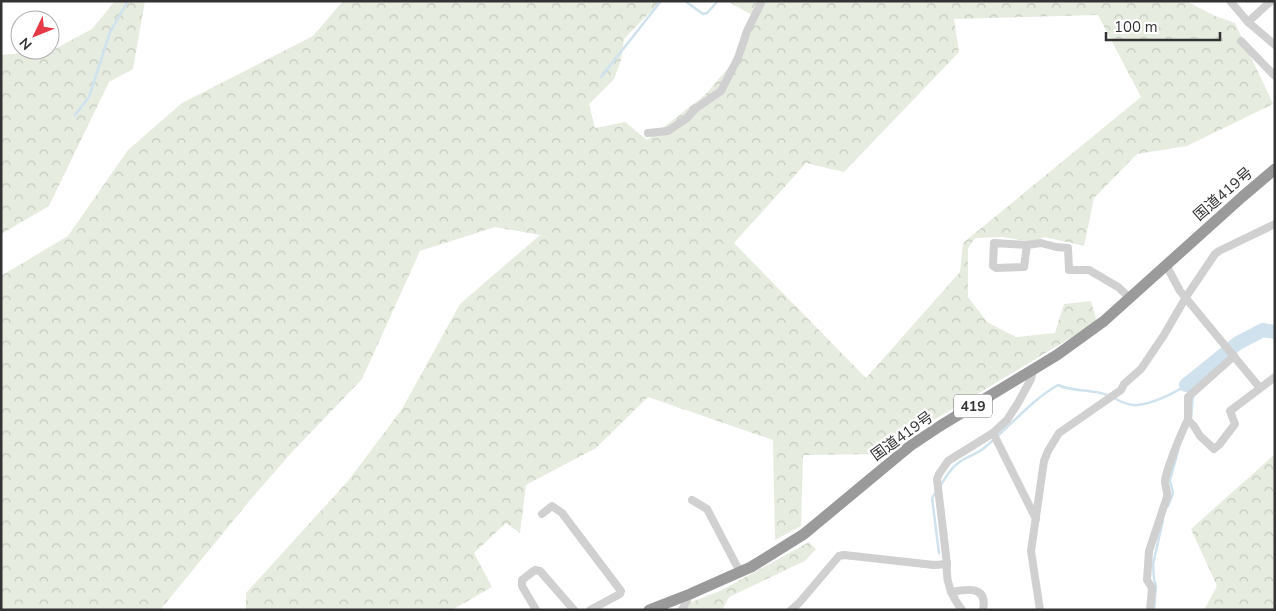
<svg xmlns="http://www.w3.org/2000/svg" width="1276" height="611" viewBox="0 0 1276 611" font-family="'Nunito Sans','Noto Sans JP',sans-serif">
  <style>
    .forest { fill: url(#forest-crowns); fill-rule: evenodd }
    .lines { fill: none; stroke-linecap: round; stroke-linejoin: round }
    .stream { stroke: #cfe2ee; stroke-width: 2.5 }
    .river { stroke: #cfe2ee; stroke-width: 14 }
    .minor { stroke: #d0d0d0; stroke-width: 8 }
    .highway { stroke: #9a9a9a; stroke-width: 11 }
    .labels { text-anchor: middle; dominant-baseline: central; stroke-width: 5; stroke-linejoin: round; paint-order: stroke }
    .shield { fill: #fff; stroke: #707070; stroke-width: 1 }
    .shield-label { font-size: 14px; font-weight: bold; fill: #333 }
    .street-label { font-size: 15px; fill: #333; stroke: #fff }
  </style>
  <defs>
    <pattern id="forest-crowns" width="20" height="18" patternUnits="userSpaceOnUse" patternTransform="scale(1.25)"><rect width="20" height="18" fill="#e6ecdf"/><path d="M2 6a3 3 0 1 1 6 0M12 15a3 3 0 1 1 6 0" fill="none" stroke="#c6cbc0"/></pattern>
  </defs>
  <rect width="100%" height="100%" fill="#fff"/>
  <g class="forest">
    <polygon points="115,1 145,1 133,69 109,82 49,206 1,234 1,55 53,50 92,29"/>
    <path d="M343 1H661L624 39 621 60 614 79 589 104 595 128 625 122 647 140 705 95 735 60 752 15 727 1 1188 2 1215 16 1235 23 1273 104 1187 146 1137 154 1094 198 1084 246 1044 237 1033 242 1002 237 975 238 968 248V297L987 322 1016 337 1055 333 1064 304 1091 301 1097 322 924 426 883 454 803 455 801 526 775 540 773 440 648 397 596 448 526 485 520 533 506 523 474 553 492 587 452 610H246V593L348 481 402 409 460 304 540 235 495 227 420 251 362 379 292 452 251 499 160 610H1V276L68 236 128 150 182 103 313 36ZM1098 15 1141 97 963 243 960 272 866 378 734 243 806 163 844 172 959 52 954 19Z"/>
    <polygon points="1275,454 1275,610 1204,610 1217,586 1191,529"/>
    <polygon points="809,542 816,549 805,561 729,597 723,608 721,610 671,610 720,591"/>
  </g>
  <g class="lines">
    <g class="stream">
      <polyline points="685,1 703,14 707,13 718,1"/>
      <polyline points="601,77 661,1"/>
      <polyline points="75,115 89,97 110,32 128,1"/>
      <path d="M1114 398C1121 402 1129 406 1137 405 1152 404 1175 393 1186 385L1193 396 1191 419"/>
      <path d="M940 486C945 479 950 469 957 464 964 457 976 455 984 448 1009 428 1030 401 1058 385 1075 393 1094 388 1109 396"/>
      <polyline points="936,492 932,498 939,553"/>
      <polyline points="1168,506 1173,493 1170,480 1178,451"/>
      <polyline points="1154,610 1156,586 1154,579 1153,564 1163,520"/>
    </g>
    <polyline class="river" points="1186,385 1238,343 1263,330 1275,332"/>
    <g class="minor">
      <polyline points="1230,1 1248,22 1275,45"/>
      <polyline points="1248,22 1271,1"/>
      <polyline points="1241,41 1275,76"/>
      <polyline points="648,133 668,131 687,118 695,109 721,91 738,58 747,31 762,1"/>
      <polyline points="1027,245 994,243 993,266 996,268 1024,267 1027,245 1041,243 1056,247 1068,248 1069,270 1089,270 1118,287 1130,298"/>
      <polyline points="1166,265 1180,291 1260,388"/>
      <polyline points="1188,420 1188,397 1234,356"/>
      <polyline points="993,433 1036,519"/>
      <polyline points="692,500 707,509 740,572"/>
      <polyline points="542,514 552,506 562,513 621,591 620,594 590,610"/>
      <path d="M951 592C967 589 988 585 983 610"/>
      <polyline points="536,610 522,586 522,580 535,570 540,571 574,610"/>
      <polyline points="682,610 690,594"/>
      <polyline points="791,610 799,603 839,556 844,555 934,565 947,564"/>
      <path d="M962 610C951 596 945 582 947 564L937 479 939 474 948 461 993 433 1007 420 1018 403 1031 379 1033 370"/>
      <polyline points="1040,610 1031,551 1044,461 1048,451 1059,433 1121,390 1124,384 1141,369 1164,335 1186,297 1215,254 1219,251 1275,224"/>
      <path d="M1150 610 1152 588 1147 580 1149 551 1167 497C1168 491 1165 487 1165 481 1166 471 1182 430 1188 420L1194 426 1200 436 1214 449 1219 445 1235 424 1230 411 1275 377"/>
    </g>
    <polyline class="highway" points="649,610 690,594 751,567 804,534 910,446 940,426 1057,355 1104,321 1242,197 1275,169"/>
  </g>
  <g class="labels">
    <rect class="shield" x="954" y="394.5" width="38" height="23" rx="4"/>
    <g class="shield-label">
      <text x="973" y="406">419</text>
    </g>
    <g class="street-label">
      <text transform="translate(1223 194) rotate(-41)">国道419号</text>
      <text transform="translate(902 436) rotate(-36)">国道419号</text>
    </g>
  </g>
  <rect width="1276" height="611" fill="none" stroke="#333333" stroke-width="5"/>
  <g transform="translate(35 35) rotate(227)"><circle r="24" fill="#ffffff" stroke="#adadad"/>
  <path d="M0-4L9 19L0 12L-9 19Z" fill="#e63946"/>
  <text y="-8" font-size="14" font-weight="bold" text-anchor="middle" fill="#333333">N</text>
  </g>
  <path d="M1106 32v8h114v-8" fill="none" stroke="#333333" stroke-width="2.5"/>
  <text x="1114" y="32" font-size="15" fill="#333333" stroke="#ffffff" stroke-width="4" paint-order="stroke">100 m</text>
</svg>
